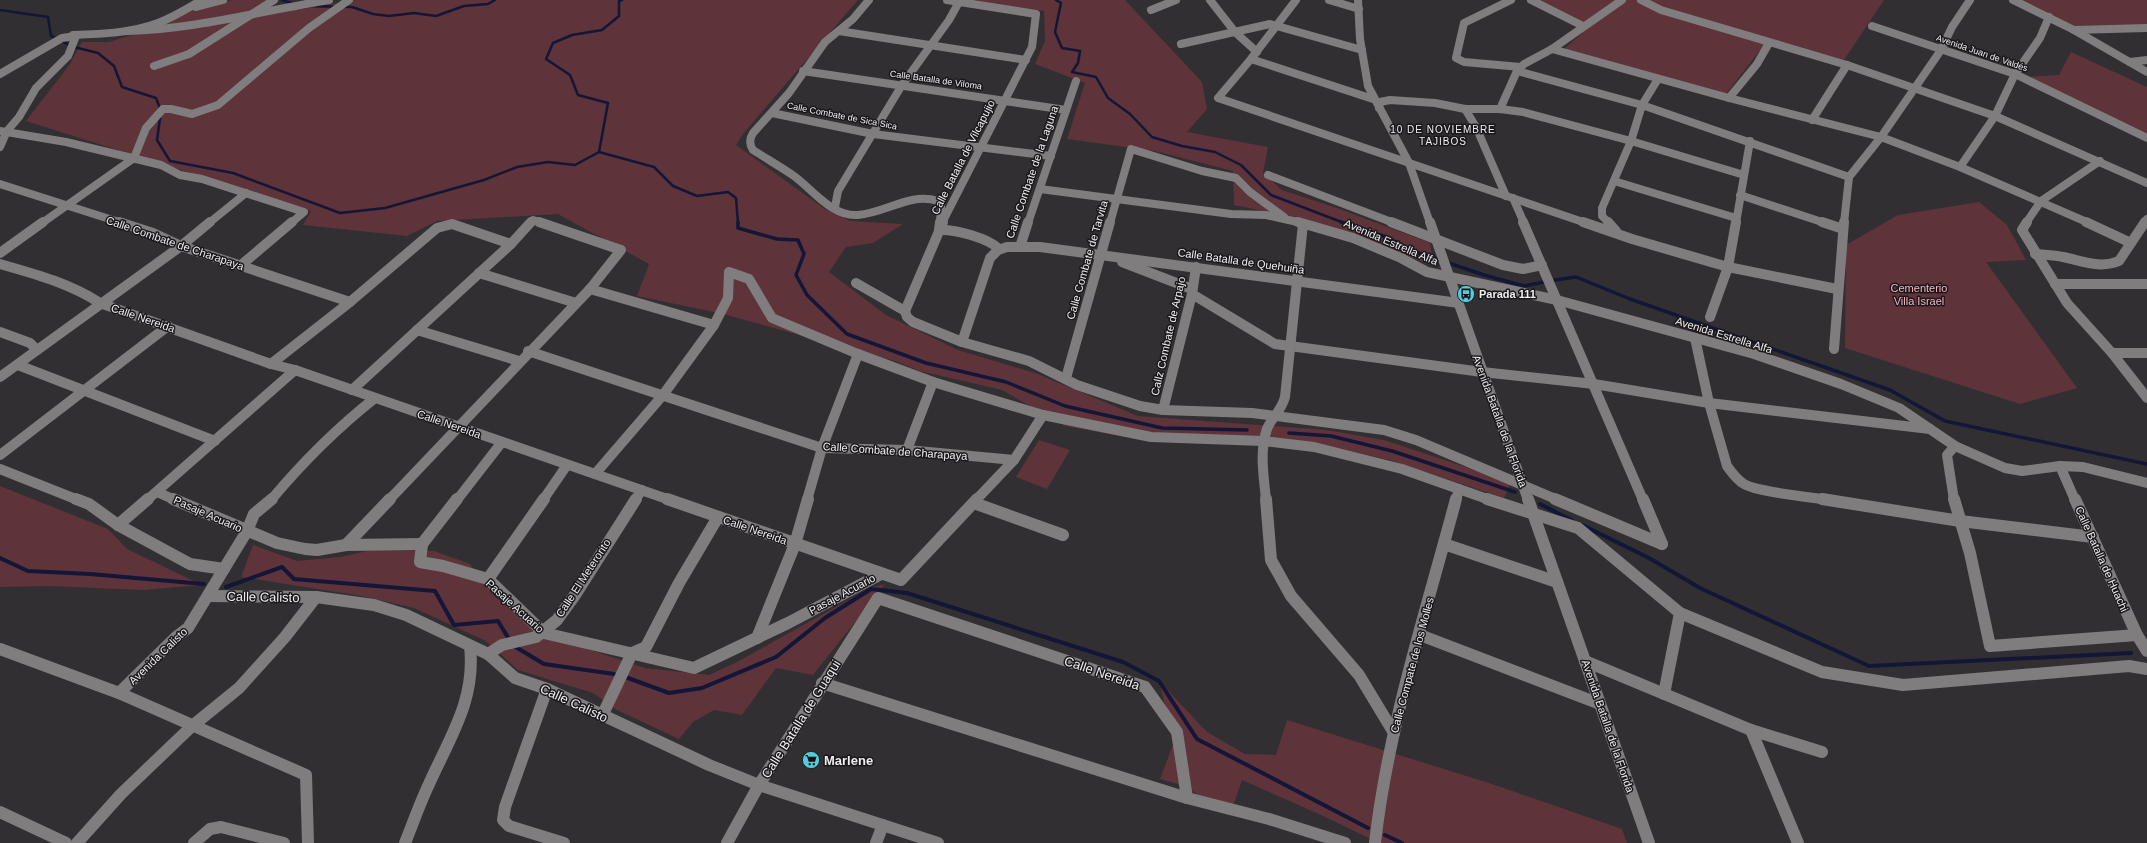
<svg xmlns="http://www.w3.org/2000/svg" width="2147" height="843" viewBox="0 0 2147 843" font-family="Arial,sans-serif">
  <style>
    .green { fill: #5e333a }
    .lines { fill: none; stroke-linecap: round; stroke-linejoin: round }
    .stream-far2 { stroke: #131637; stroke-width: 2.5 }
    .stream-far1 { stroke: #131637; stroke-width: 3.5 }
    .stream { stroke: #131637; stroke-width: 4 }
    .minor-far2 { stroke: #7f7d7e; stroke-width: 8 }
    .minor-far1 { stroke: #7f7d7e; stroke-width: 10 }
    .minor { stroke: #7f7d7e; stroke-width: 12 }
    .labels { text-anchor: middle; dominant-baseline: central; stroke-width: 3; stroke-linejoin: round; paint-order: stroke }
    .far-street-label { font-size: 9px; fill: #f1eff1; stroke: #191719 }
    .far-neighbourhood-label { font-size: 10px; letter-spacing: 1px; fill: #f1eff1; stroke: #191719 }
    .street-label { font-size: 11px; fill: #f1eff1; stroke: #191719 }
    .park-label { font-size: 11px; fill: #f6b6bf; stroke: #191719 }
    .poi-label { font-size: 11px; font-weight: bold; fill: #f1eff1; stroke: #191719; text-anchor: start }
    .near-street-label { font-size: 13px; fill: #f1eff1; stroke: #191719 }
    .near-poi-label { font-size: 13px; font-weight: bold; fill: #f1eff1; stroke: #191719; text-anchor: start }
  </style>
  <rect width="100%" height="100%" fill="#322f32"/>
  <g class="green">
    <polygon points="232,0 268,0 241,19 357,0 858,0 743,134 736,145 825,209 850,221 903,224 873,243 846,247 829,272 886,315 958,350 1035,373 1138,416 1327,430 1384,440 1511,482 1504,498 1389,460 1328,446 1219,438 1142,440 1065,426 1002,390 920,371 895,361 723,314 637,296 649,264 558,214 437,221 407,236 303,225 311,211 26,121 70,64 82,42 109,42 157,27 194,7"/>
    <polygon points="965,0 1125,0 1202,82 1207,109 1187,132 1268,147 1263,173 1282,190 1337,208 1430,243 1434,266 1349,234 1297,218 1234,205 1233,171 1155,151 1067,139 1085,83 1035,64 1045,41 1044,11 964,2"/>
    <polygon points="1535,0 1884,0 1844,60 1768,40 1726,94 1563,50 1588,28"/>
    <polygon points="2018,0 2147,0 2147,25 2074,26"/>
    <polygon points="2071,52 2147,87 2147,136 2025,77 2059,75"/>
    <polygon points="1979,202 2007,225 2026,260 1986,262 2077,388 2020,404 1845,348 1846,245 1898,215"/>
    <polygon points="1039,440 1070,450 1047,489 1016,477"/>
    <polygon points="0,486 108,529 127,549 202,585 143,590 48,586 0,587"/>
    <polygon points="253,545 297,561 340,557 372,550 434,551 470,564 494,596 534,628 572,644 645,668 709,675 735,663 870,588 885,584 813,675 776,668 742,715 714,710 693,722 679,739 617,710 593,693 518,670 486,641 414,608 362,596 241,577"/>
    <polygon points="1159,681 1207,732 1245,754 1276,755 1287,720 1489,783 1622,829 1627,843 1379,843 1321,815 1242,780 1233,806 1211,806 1188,787 1160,779 1174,742"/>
  </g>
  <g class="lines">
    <g class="stream-far2">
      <polyline points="282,0 294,4"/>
      <polyline points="622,0 619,1 619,16 602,30 572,35 553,43 546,59 570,75 578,95 608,103 599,152 654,167 673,186 697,196 728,192 736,198 738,223"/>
      <polyline points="1056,0 1061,3 1055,32 1062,48 1080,51 1078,63 1072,72 1096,77 1108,98 1130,114 1152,137 1182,146 1215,152 1241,165 1271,195 1344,223"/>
      <polyline points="304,6 352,7 373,14 389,16 414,13 436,16 464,6 488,4 495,0"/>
      <polyline points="0,10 48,17 51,36 74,47 98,53 114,66 122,87 156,98 161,111 157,140 170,161 233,173 340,213 385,208 484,180 517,167 548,162 575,165 599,152"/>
    </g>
    <g class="stream-far1">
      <polyline points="738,222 738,228 777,239 798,240 804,254 796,275 807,295 847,334 926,363 1006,382 1065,406 1162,428 1247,430"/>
      <polyline points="1341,222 1386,237 1416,252 1484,275 1524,286 1544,282"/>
      <polyline points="1555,280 1576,277 1630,299 1890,390 1945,421 2147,464"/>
      <polyline points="1289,433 1331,436 1392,451 1515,492"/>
    </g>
    <g class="stream">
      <polyline points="1540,504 1573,521"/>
      <polyline points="1582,525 1649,558 1700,588 1869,666 2131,653"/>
      <polyline points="0,558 28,571 90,574 204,584"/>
      <polyline points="226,587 282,567 294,579 435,591 454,625 498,621 510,641"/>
      <polyline points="514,646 544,664 614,674"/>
      <polyline points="628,678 669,693 702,688 776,657 825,618 871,589 907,593 1123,662 1159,681 1197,739 1368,828"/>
      <polyline points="1385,835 1402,843"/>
    </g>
    <g class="minor-far2">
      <path d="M869 0 853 19 825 42 789 93 753 133C749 139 749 144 753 150 767 159 781 167 794 176 813 190 832 217 858 215 886 213 910 192 938 201L941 207 940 223"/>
      <polyline points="1210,0 1235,32 1257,52"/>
      <polyline points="1296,0 1251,59 1218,98 1586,223"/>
      <polyline points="1329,0 1359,9"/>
      <polyline points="1358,0 1360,39 1368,86 1409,163 1430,223"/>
      <polyline points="1511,0 1464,23 1456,58 1464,62 1521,67"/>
      <polyline points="1531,0 1583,26"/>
      <polyline points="1641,0 1661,10 1847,65 1995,116 2147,183"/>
      <polyline points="2013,0 2074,30 2147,72"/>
      <polyline points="196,7 223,0"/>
      <polyline points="1151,10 1176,0"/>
      <polyline points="1872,26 2015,74 2147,138"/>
      <polyline points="2074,30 2147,28"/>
      <path d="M127 31C196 29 261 11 329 0"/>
      <polyline points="839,31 1026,60"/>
      <path d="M73 35C102 34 131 33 158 23 174 17 188 8 202 0"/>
      <polyline points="1181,44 1270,24 1362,50"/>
      <polyline points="1552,49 1729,98 1881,137 1960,167 2089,223"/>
      <polyline points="1251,59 1373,99"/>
      <polyline points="2130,62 2147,60"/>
      <polyline points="154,66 189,54 274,0"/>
      <polyline points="803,71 1066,110"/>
      <polyline points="1517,71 1642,105 1849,177"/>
      <polyline points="0,74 62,38 76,36 68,56 36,88 19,117 7,131 0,147"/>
      <polyline points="1729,98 1757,64 1769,43"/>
      <polyline points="1379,108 1380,102 1390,100 1435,103 1465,109 1500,109 1523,112 1631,141 1744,175"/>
      <polyline points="1465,109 1476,127 1506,196"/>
      <polyline points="1500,109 1517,71 1524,64 1552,49 1622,0"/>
      <polyline points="772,113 873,134 1051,156"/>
      <polyline points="1812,120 1847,65"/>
      <polyline points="0,131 66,142 161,165 180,175 202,179 304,212 291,223"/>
      <polyline points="1960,167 1995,116 2015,74 2040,38 2049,17"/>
      <polyline points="1268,175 1394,223"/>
      <polyline points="1614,181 1736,218"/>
      <polyline points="0,184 122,223"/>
      <polyline points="1040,189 1231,214 1266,215 1302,223"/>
      <polyline points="1740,195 1825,223"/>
      <polyline points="1513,198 1524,223"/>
      <polyline points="835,207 838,191 902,85 949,20 959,2"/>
      <polyline points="42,223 134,158 146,128 163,109 171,109 192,114 218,105 309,28 349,0"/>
      <polyline points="209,223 246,193"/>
      <polyline points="530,223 533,220 542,223"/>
      <polyline points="942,223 1032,47 1036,14 947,0"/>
      <polyline points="1028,223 1076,81"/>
      <polyline points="1110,223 1131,149 1202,171 1236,178 1250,192 1284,217"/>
      <polyline points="1609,223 1602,216 1602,208 1631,141 1642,105 1658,79"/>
      <polyline points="1736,223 1750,141"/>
      <polyline points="1844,223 1849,177 1881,137 1941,50 1952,27 1970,0"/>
      <polyline points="2026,223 2041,201 2100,161"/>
      <polyline points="2144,223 2147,219"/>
    </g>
    <g class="minor-far1">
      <polyline points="119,222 153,233 181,246 350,302"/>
      <polyline points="1298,222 1353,238 1401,258 1427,272 1557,300 1754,354 1841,384 1899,408 1955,446 2005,468 2022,471 2060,466 2083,467 2147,483"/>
      <polyline points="1391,222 1503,265 1523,269 1542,265"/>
      <polyline points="1430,222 1528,500"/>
      <polyline points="1523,222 1643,500"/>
      <polyline points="1583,222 1632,239 1728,267 1837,289"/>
      <polyline points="1608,222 1616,231"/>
      <polyline points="1822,222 1843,229"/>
      <polyline points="2027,222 2022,230 2067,303 2112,353 2147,398"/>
      <polyline points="2086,222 2131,243"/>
      <polyline points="939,230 940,222"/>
      <path d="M939 230C955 229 988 238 999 249"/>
      <polyline points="1020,247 1028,222"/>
      <polyline points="0,253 43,222"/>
      <path d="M2035 254C2044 255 2054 255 2063 257 2083 261 2100 269 2119 261L2145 222"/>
      <polyline points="1122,262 1192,289"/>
      <path d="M0 264C35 274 69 283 100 303L271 364 295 370 670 500"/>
      <polyline points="240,266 292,222"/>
      <polyline points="479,273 576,303"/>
      <polyline points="856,283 905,311 907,317 913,322 962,342 1029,361 1077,385 1140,406 1163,410 1252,413 1384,430 1416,440 1558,500"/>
      <polyline points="2055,284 2147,284"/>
      <polyline points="590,289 714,325"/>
      <polyline points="1192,294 1275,344 1482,372 1594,384 1709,403 1930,429"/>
      <polyline points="905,311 943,222"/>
      <polyline points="1710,317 1728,267 1736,222"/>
      <polyline points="417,330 519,361"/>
      <polyline points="0,332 30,343 37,350"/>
      <path d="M1695 338 1709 403 1727 466C1732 473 1737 480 1744 484 1757 492 1810 497 1828 500"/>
      <polyline points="962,342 990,258 998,250 1007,247 1040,247 1459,303"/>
      <polyline points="1834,349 1844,222"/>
      <polyline points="528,351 822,448 907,450 1014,460"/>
      <polyline points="2112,353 2147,353"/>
      <polyline points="271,364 350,302 437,228 452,224 511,244"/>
      <polyline points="18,365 215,441"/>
      <polyline points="0,377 181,246 210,222"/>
      <polyline points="1066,378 1110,222"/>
      <polyline points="352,390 511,244 531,222"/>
      <polyline points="1163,410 1192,294 1196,267"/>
      <polyline points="907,450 933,382"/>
      <polyline points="0,455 168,326"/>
      <polyline points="2060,466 2075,500"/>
      <polyline points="0,469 78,500"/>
      <polyline points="595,474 663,395 714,325 728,298 729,272 749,279 772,318 858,354 933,382 1043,415 1151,437 1263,441 1314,447 1402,469 1490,500"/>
      <polyline points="157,492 175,500"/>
      <polyline points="147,500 295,370"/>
      <path d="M271 500C302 463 337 428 375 398"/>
      <polyline points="389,500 590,289 621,250 539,222"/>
      <polyline points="457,500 502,442"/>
      <polyline points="543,500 567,465"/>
      <polyline points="635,500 642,490"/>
      <polyline points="807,500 822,448 858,354"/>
      <polyline points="976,500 1014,460 1043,415"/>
      <path d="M1266 500C1264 477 1259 452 1267 429 1271 418 1281 412 1285 397L1303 224"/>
      <polyline points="1456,500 1459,489"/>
      <polyline points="1954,500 1947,455 1955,446"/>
    </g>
    <g class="minor">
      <polyline points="76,499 89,504 118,525 190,564 224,569"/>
      <polyline points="173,499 277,543 305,549 317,550 346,545 422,544"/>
      <polyline points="667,499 901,580 977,499"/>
      <polyline points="1266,499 1271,560 1291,596 1359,675 1394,733"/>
      <polyline points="1487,499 1578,528 1680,613 1822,672 1903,685 2129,666 2147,669"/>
      <polyline points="1528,499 1649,843"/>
      <polyline points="1555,499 1662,544"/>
      <polyline points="1643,499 1662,544"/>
      <polyline points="1822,499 1960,521 2093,537"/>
      <polyline points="1954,499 1970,553 1990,646 2137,635"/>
      <polyline points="2075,499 2137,635 2147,651"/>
      <polyline points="974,503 1063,535"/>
      <polyline points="118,525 148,499"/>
      <polyline points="422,544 420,562 443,566 488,579 544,633 694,668 788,623 881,574"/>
      <polyline points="422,544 457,499"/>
      <polyline points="1444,544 1557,582"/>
      <polyline points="346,545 390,499"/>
      <polyline points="488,579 544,499"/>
      <polyline points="209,596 316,597 374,605 406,615 488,654 515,678 547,689 709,765 759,785 938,843"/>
      <polyline points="1420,635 1600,704"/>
      <polyline points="757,638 795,544 808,499"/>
      <polyline points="0,649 119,693 306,775 308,843"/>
      <polyline points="632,653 646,647 679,583 718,517"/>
      <polyline points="488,654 502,645 536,637 557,620 575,595 636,499"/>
      <polyline points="1585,661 1751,730 1822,752"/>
      <polyline points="822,683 1187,798 1269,819 1345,843"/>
      <polyline points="547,689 505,807 503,820 509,826 564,843"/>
      <polyline points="119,693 176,637 188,628 247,531 254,514 272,499"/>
      <polyline points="1664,694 1680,613"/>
      <polyline points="602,716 632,653"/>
      <polyline points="1751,730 1798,843"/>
      <polyline points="0,812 66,843"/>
      <polyline points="77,843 121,794 191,727 239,688 285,637 316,597"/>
      <polyline points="194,843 210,829 221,827 284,843"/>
      <path d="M405 843C413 823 420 803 429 784 450 737 476 700 470 646"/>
      <polyline points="727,843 759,785 878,598 1145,687 1177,732 1187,798"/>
      <polyline points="876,843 883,825"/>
      <path d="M1375 843C1388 727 1426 612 1456 499"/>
    </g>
  </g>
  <defs>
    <symbol id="bus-disc" viewBox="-11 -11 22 22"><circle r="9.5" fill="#53cbda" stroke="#191719"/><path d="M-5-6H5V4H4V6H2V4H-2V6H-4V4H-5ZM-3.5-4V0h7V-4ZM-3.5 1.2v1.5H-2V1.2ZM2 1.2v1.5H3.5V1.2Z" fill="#111"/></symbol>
    <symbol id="supermarket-disc" viewBox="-11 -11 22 22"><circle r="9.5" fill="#53cbda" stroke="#191719"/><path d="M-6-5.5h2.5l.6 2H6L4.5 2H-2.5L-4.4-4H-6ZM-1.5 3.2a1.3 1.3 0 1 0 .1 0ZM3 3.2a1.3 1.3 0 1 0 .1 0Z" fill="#111"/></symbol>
  </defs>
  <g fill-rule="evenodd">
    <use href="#bus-disc" x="1456" y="284" width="20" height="20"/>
    <use href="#supermarket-disc" x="801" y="750" width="20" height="20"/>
  </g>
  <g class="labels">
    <g class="far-street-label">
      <text transform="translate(1982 53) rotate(19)">Avenida Juan de Valdés</text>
      <text transform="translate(936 80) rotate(8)">Calle Batalla de Viloma</text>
      <text transform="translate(842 116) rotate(11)">Calle Combate de Sica Sica</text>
    </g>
    <g class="far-neighbourhood-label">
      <text x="1443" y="129">10 DE NOVIEMBRE<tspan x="1443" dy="12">TAJIBOS</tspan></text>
    </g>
    <g class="street-label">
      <text transform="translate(963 157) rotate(-63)">Calle Batalla de Vilcapujio</text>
      <text transform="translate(1032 172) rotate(-71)">Calle Combate de la Laguna</text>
      <text transform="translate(1391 242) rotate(23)">Avenida Estrella Alfa</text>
      <text transform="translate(175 243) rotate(19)">Calle Combate de Charapaya</text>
      <text transform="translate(1087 260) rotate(-74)">Calle Combate de Tarvita</text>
      <text transform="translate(1241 261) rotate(8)">Calle Batalla de Quehuiña</text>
      <text transform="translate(143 318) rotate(19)">Calle Nereida</text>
      <text transform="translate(1724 335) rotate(17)">Avenida Estrella Alfa</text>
      <text transform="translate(1168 336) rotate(-77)">Callz Combate de Arpajo</text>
      <text transform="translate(1500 421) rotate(70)">Avenida Batalla de la Florida</text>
      <text transform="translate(449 424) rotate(19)">Calle Nereida</text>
      <text transform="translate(895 451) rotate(4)">Calle Combate de Charapaya</text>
      <text transform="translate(208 514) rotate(24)">Pasaje Acuario</text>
      <text transform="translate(755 530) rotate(19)">Calle Nereida</text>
      <text transform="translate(2102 559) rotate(66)">Calle Batalla de Huachi</text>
      <text transform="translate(583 578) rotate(-57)">Calle El Meterorito</text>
      <text transform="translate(842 594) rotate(-28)">Pasaje Acuario</text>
      <text transform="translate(515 606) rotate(42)">Pasaje Acuario</text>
      <text transform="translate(158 656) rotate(-44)">Avenida Calisto</text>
      <text transform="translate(1412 665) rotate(-75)">Calle Compate de los Molles</text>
      <text transform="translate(1608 726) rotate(71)">Avenida Batalla de la Florida</text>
    </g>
    <g class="park-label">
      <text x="1919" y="288">Cementerio<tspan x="1919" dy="13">Villa Israel</tspan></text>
    </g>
    <g class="poi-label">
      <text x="1479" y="294">Parada 111</text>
    </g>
    <g class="near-street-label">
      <text transform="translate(263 597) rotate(1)">Calle Calisto</text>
      <text transform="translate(1102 673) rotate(19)">Calle Nereida</text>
      <text transform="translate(574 703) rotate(25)">Calle Calisto</text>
      <text transform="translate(801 719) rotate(-58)">Calle Batalla de Guaqui</text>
    </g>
    <g class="near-poi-label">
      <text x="824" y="760">Marlene</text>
    </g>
  </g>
</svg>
